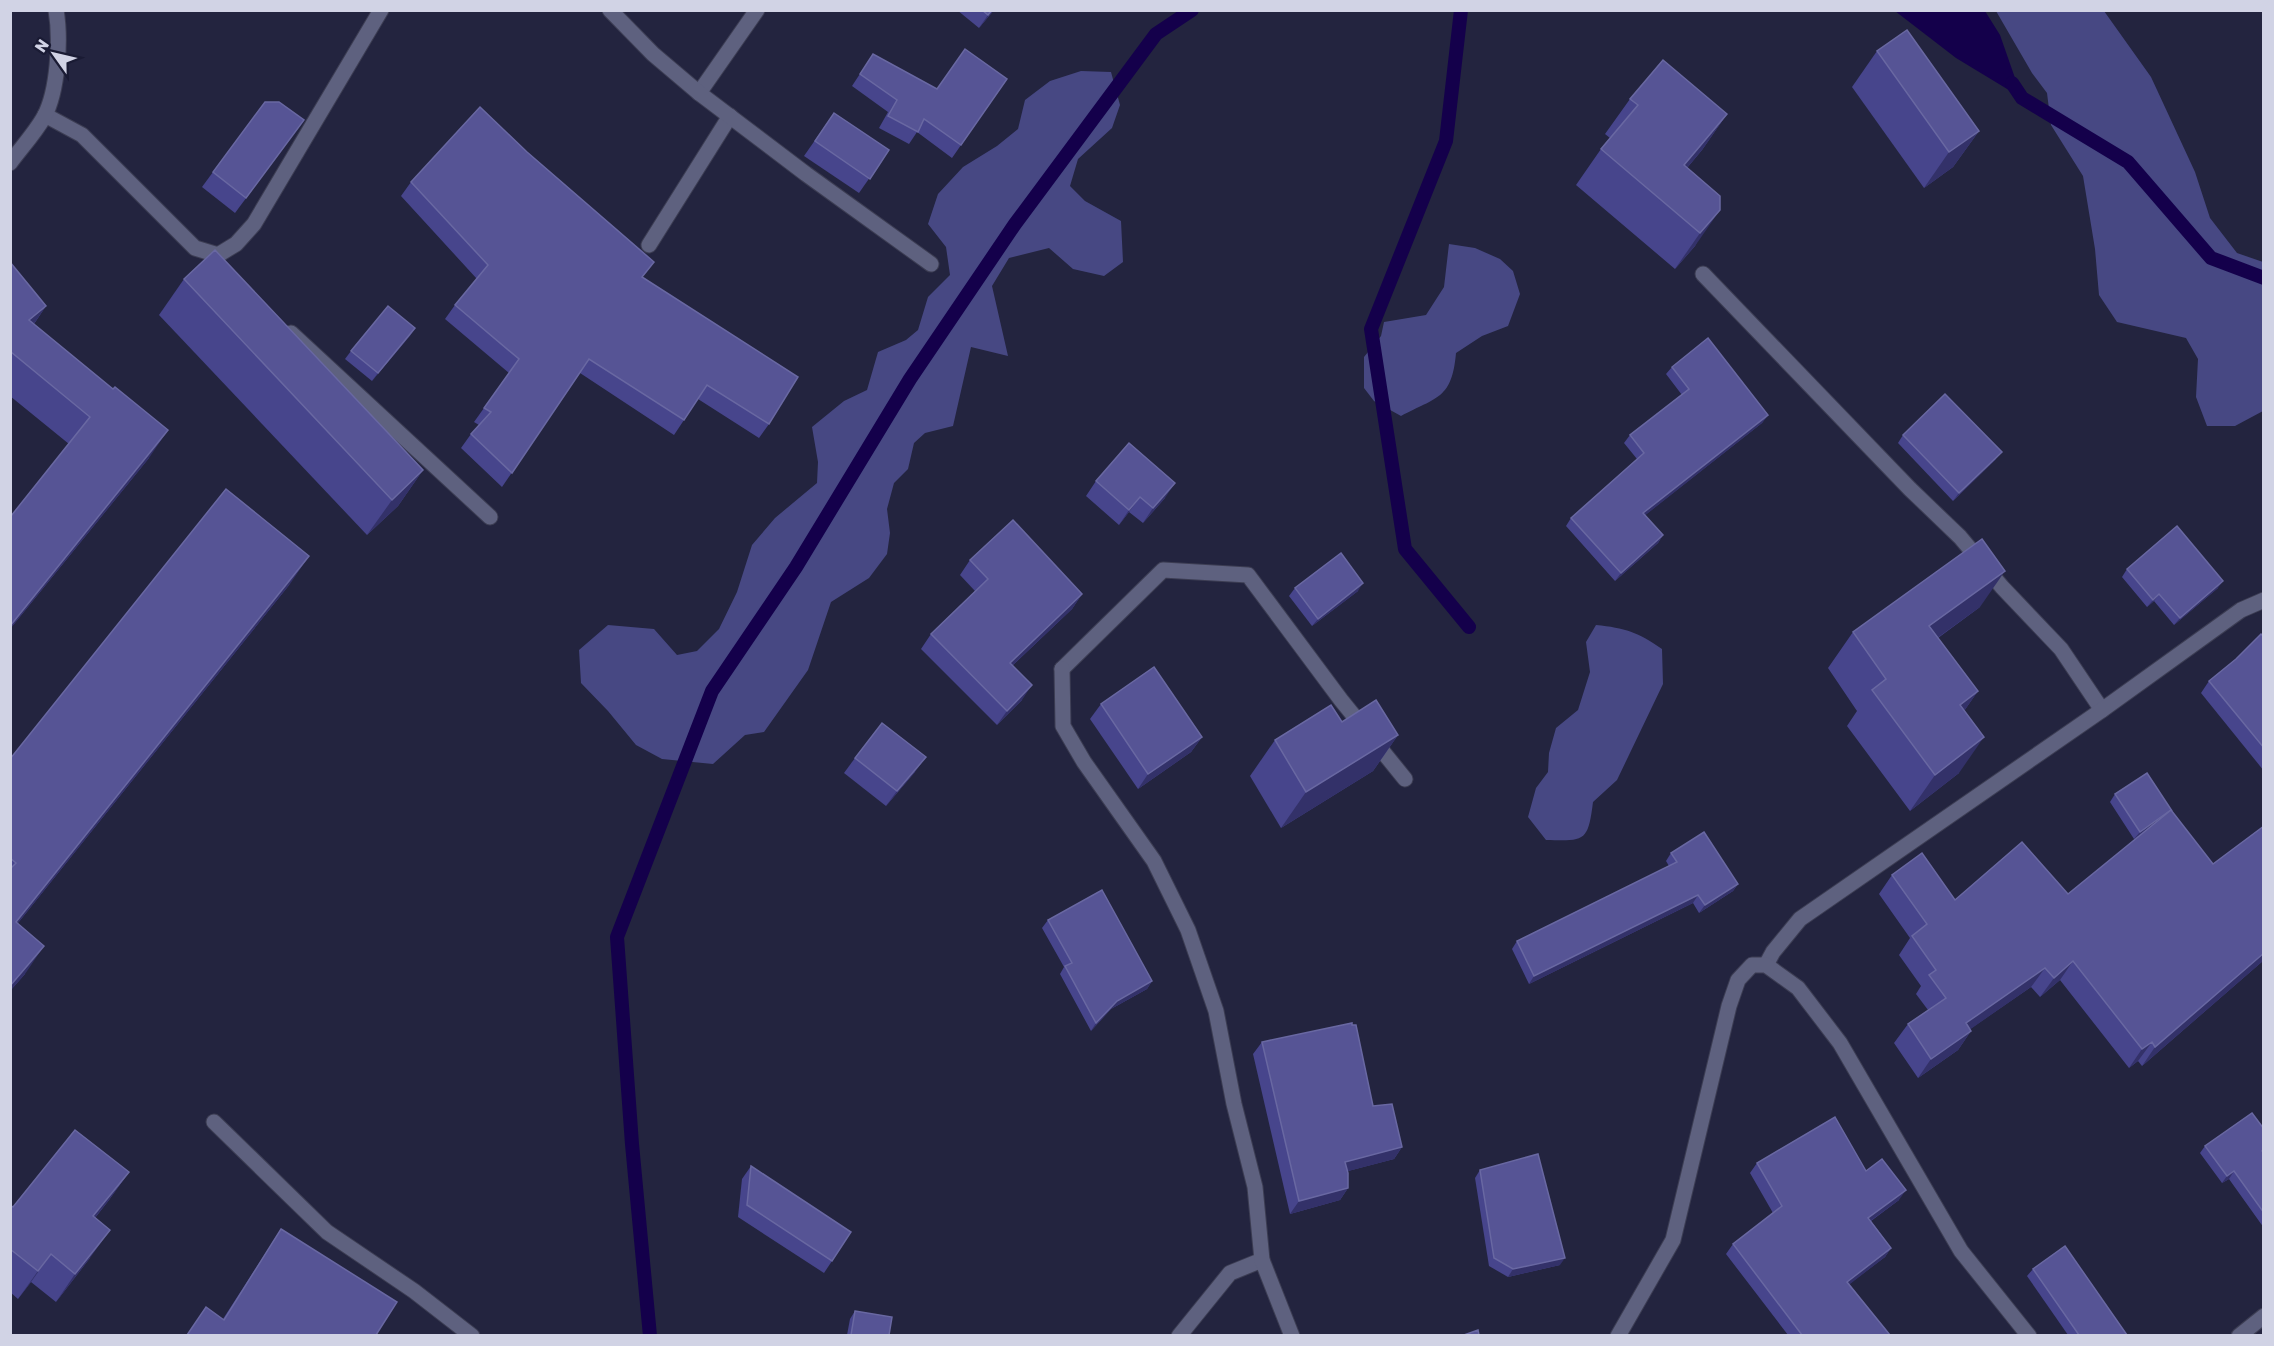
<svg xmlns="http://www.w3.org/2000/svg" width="2274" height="1346" viewBox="0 0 2274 1346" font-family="Rubik,sans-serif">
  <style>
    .green { fill: #474883 }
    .water { fill: #14004b }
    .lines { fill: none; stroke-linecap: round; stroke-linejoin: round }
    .stream { stroke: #14004b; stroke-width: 14 }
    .lane-casing { stroke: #3c3d53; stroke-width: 17 }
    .street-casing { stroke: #3c3d53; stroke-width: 17 }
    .lane { stroke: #5e617f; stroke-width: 15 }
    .street { stroke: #5e617f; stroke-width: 15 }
    .wall { fill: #47458c }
    .shaded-wall { fill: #333169 }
    .building { fill: #565495; stroke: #6968a2; stroke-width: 1.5 }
  </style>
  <rect width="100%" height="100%" fill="#23243f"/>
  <g class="green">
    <polygon points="1996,11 2104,11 2151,77 2195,172 2210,218 2237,253 2263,262 2263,411 2235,426 2207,426 2196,397 2198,359 2186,338 2117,322 2099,295 2095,249 2083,176 2051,125 2047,93 2032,73"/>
    <polygon points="1081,71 1111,72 1120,105 1112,128 1078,159 1070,186 1085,201 1121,221 1123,262 1104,276 1073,269 1049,248 1009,258 992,286 1008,356 971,347 953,426 925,433 914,443 908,469 894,483 887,509 890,533 887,554 869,578 831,602 808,670 764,732 745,735 713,764 662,759 636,745 608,711 581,683 579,650 608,625 654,629 677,655 697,651 719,629 737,592 752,545 775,518 817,483 818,462 812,427 844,401 867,390 878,352 906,340 918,330 928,297 950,275 946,247 928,224 938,194 963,167 997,146 1018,129 1025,100 1050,81"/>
    <path d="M1449 244 1475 248 1500 259 1513 271 1520 294 1508 326 1482 336 1456 353C1452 399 1437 397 1401 416L1374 401 1364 388V357L1381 336 1384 322 1426 315 1444 287Z"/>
    <path d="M1596 625C1625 628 1638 632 1662 649L1663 684 1617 780 1593 802C1588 842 1585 841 1546 840L1528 817 1536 788 1548 772 1549 753 1556 728 1578 710 1590 672 1586 642Z"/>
  </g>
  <polygon class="water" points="1895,11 1985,11 2000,35 2022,98 1956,58"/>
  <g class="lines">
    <g class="stream">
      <polyline points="1461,10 1446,141 1371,329 1405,549 1469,627"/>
      <polyline points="2012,83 2022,98 2128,162 2211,258 2264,278"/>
      <polyline points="650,1336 632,1144 617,937 712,691 796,567 910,379 1015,224 1156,34 1192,10"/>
    </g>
    <defs>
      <g id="lane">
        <polyline points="699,93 757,10"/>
        <polyline points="649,245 730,116"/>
        <polyline points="1703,274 1910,489 1960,537 2002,587 2061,649 2102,710"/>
        <polyline points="291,333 490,517"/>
        <polyline points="1062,669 1163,570 1248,575 1341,700 1405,779"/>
        <polyline points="214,1122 327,1232 414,1291 472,1336"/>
        <polyline points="1179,1336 1230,1273 1262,1260"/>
      </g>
      <g id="street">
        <polyline points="610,10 653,54 699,93 806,174 931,264"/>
        <polyline points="45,115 82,135 195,248 218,255 236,244 254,224 381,10"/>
        <path d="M10 163C21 148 35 133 44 117 58 91 61 39 56 10"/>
        <polyline points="1062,669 1063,726 1084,762 1154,861 1188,930 1216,1011 1234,1104 1255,1187 1262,1260 1292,1336"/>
        <polyline points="1766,965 1773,952 1800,919 2102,710 2241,610 2264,600"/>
        <polyline points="1618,1336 1673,1240 1729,1006 1738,980 1752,965 1766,965 1798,988 1840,1043 1961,1251 2029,1336"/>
        <polyline points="2239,1336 2264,1316"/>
      </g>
    </defs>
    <use href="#lane" class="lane-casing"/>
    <use href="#street" class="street-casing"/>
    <use href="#lane" class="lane"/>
    <use href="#street" class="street"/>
  </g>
  <g class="wall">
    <polygon points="957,10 994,10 979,28"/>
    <polygon points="1877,51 1979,131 1953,167 1924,188 1852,87"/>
    <polygon points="873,54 937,89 1007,79 952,158 917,132 909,144 879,128 888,112 852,86"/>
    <polygon points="1630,99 1727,114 1702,150 1687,168 1720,196 1695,246 1675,269 1576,185 1601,149 1610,138 1605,134"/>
    <polygon points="834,113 889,150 859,193 804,156"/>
    <polygon points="293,135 235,213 202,187 213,172"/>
    <polygon points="411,182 643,278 769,424 759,438 698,399 674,435 580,373 502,487 461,448 471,434 479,425 474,422 509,373 445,319 455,305 477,279 401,196"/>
    <polygon points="10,262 46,306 34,324 149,458 10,629 10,516 11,516 69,444 10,396"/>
    <polygon points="184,279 423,470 398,506 367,535 159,315"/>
    <polygon points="415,328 372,381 345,359 351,351"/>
    <polygon points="1672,367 1768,415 1762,423 1645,515 1663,535 1658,543 1615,581 1566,526 1571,518 1637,459 1624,443 1630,435 1682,395 1666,374"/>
    <polygon points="1903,435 1996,459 1953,501 1898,443"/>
    <polygon points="1096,481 1165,498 1143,523 1129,512 1119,525 1086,496"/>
    <polygon points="970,560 1082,594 1072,609 1013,665 1022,700 997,725 921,649 931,634 975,591 960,575"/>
    <polygon points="2127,569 2218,588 2174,625 2154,601 2147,607 2122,577"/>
    <polygon points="290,584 18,923 25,974 10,991 10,759"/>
    <polygon points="1295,588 1358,591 1312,626 1289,596"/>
    <polygon points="1980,607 1938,638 1978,691 1964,711 1959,773 1910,811 1847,726 1857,711 1828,668 1853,632"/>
    <polygon points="2264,637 2264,771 2201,693 2209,681"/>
    <polygon points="1101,704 1202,737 1191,752 1138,789 1090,719"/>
    <polygon points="1342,722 1398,735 1373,771 1281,828 1250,776 1275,740"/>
    <polygon points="855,758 915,772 886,806 844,773"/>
    <polygon points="2115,794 2264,960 2142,1066 2138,1061 2129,1068 2060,980 2040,997 2031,987 1970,1029 1971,1031 1958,1050 1918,1078 1894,1043 1908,1024 1928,1010 1916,994 1921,986 1899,955 1910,938 1879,894 1892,875 1955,900 2068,894 2140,836 2134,839 2110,802"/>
    <polygon points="1671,853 1738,884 1733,891 1699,913 1693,903 1529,984 1512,949 1517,941 1669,866 1666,861"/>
    <polygon points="1048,920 1152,981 1147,989 1111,1009 1091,1031 1060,974 1064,967 1042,928"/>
    <polygon points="1352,1025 1373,1106 1402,1147 1394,1159 1348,1171 1348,1188 1340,1200 1290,1214 1253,1054 1262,1042"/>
    <polygon points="2264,1129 2264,1228 2229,1179 2222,1183 2200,1153 2205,1146"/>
    <polygon points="1757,1163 1866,1171 1899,1200 1871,1221 1891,1248 1885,1257 1849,1284 1890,1335 1788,1335 1726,1254 1733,1244 1773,1213 1750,1173"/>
    <polygon points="751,1166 832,1261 824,1273 738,1217 742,1179"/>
    <polygon points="1480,1170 1560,1265 1508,1277 1489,1266 1475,1178"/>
    <polygon points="129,1172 109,1200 95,1218 90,1258 56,1302 31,1282 18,1299 10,1292 10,1205 13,1207"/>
    <polygon points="281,1229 376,1335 223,1319"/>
    <polygon points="2033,1269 2127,1335 2068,1335 2027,1276"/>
    <polygon points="855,1311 889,1335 847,1335 850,1319"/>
  </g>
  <g class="shaded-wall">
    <polygon points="992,10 994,10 979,28 988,15"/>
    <polygon points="1727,114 1702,150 1659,201 1684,165"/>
    <polygon points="1979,131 1953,167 1924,188 1949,152"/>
    <polygon points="1720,210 1695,246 1675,269 1700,233"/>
    <polygon points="46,306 27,334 29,320"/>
    <polygon points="415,328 410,336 372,381 378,373"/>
    <polygon points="1768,415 1762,423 1638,521 1643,513"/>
    <polygon points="168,430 149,458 10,629 10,626"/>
    <polygon points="2002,452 1996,459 1953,501 1959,493"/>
    <polygon points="423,470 398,506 367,535 392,500"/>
    <polygon points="1175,483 1165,498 1143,523 1153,508"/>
    <polygon points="1140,497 1129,512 1119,525 1129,510"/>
    <polygon points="1663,535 1658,543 1615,581 1621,573"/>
    <polygon points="309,556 290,584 10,933 16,922"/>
    <polygon points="2005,571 1980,607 1904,662 1929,626"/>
    <polygon points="2223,581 2218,588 2174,625 2180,618"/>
    <polygon points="1363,583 1358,591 1312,626 1318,619"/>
    <polygon points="1082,594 1072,609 1000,677 1010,663"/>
    <polygon points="2159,594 2154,601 2147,607 2153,600"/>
    <polygon points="1032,685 1022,700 997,725 1007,711"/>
    <polygon points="1978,691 1953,727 1960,705"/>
    <polygon points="1398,735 1373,771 1281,828 1306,792"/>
    <polygon points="1202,737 1191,752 1138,789 1148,774"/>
    <polygon points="1984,737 1959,773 1910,811 1935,775"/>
    <polygon points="926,757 915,772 886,806 897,791"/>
    <polygon points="2172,811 2166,819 2134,839 2140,832"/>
    <polygon points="1738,884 1733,891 1699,913 1705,905"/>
    <polygon points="1698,895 1693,903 1529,984 1534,976"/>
    <polygon points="44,946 25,974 10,991 10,986"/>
    <polygon points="2264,953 2264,960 2142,1066 2155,1047"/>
    <polygon points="2073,961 2060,980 2040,997 2054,978"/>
    <polygon points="2045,968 2031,987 1952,1042 1966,1023"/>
    <polygon points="1152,981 1147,989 1111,1009 1091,1031 1096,1023 1117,1001"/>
    <polygon points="1971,1031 1958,1050 1918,1078 1931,1059"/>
    <polygon points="2152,1042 2138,1061 2129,1068 2142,1049"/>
    <polygon points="1402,1147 1394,1159 1337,1174 1345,1162"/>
    <polygon points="2234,1171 2229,1179 2222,1183 2227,1176"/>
    <polygon points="129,1172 109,1200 74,1244 93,1216"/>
    <polygon points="1348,1188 1340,1200 1290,1214 1299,1201"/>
    <polygon points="1906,1190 1899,1200 1862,1227 1868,1218"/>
    <polygon points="110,1230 90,1258 56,1302 75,1274"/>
    <polygon points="1891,1248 1885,1257 1841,1291 1847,1282"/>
    <polygon points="51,1254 31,1282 18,1299 38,1271"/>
    <polygon points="1565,1258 1560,1265 1508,1277 1513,1269"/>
  </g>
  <g class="building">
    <polygon points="982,10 992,10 988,15"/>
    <polygon points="1907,30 1979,131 1949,152 1877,51"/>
    <polygon points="965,49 1007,79 961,145 924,119 918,132 888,116 897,100 860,74 873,54 937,89"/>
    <polygon points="1663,60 1727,114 1684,165 1720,196 1720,210 1700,233 1601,149 1638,105 1630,99"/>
    <polygon points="265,102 279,102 304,120 246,198 213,172"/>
    <polygon points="480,107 527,152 654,262 642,277 798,377 769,424 707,385 684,420 589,359 512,473 471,434 491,412 484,408 519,359 455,305 488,265 411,182"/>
    <polygon points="834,113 889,150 870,179 815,141"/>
    <polygon points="215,250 423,470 392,500 184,279"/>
    <polygon points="10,262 46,306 29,320 113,389 115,387 168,430 10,626 10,516 11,516 90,417 11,352 10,352"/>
    <polygon points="388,306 415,328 378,373 351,351"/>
    <polygon points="1708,338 1768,415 1643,513 1663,535 1621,573 1571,518 1644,453 1630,435 1689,389 1672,367"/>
    <polygon points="1945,394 2002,452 1959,493 1903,435"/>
    <polygon points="1129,443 1175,483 1153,508 1140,497 1129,510 1096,481"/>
    <polygon points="226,489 309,556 16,922 44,946 10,986 10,869 16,863 10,858 10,759"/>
    <polygon points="1013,520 1082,594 1010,663 1032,685 1007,711 931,634 988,579 970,560"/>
    <polygon points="2177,526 2223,581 2180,618 2159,594 2153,600 2127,569"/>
    <polygon points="1982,539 2005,571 1929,626 1978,691 1960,705 1984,737 1935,775 1872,690 1886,679 1853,632"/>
    <polygon points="1341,553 1363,583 1318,619 1295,588"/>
    <polygon points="2261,634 2264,637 2264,748 2209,681 2236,659"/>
    <polygon points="1154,667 1202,737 1148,774 1101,704"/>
    <polygon points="1376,700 1398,735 1306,792 1275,740 1331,705 1342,722"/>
    <polygon points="882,723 926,757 897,791 855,758"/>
    <polygon points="2147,773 2172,811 2171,810 2140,832 2115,794"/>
    <polygon points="2171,810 2213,864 2264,826 2264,953 2155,1047 2152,1042 2142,1049 2073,961 2054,978 2045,968 1966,1023 1971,1031 1931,1059 1908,1024 1946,998 1929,975 1936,970 1912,936 1927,924 1892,875 1922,853 1955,900 2022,842 2068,894"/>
    <polygon points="1704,832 1738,884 1705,905 1698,895 1534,976 1517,941 1677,862 1671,853"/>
    <polygon points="1102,890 1152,981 1117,1001 1096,1023 1065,966 1072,963 1048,920"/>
    <polygon points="1352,1023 1352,1025 1356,1025 1373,1106 1392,1104 1402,1147 1345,1162 1348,1173 1348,1188 1299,1201 1262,1042"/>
    <polygon points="2252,1113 2264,1129 2264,1150 2262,1151 2264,1153 2264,1213 2234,1171 2227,1176 2205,1146"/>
    <polygon points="1835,1117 1866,1171 1882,1159 1906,1190 1868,1218 1891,1248 1847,1282 1890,1335 1802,1335 1733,1244 1782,1206 1757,1163"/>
    <polygon points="75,1130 129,1172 93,1216 110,1230 75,1274 51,1254 38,1271 10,1249 10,1205 13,1207"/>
    <polygon points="1538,1154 1565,1258 1513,1269 1494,1258 1480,1170"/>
    <polygon points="751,1166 851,1232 832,1261 747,1205"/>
    <polygon points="281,1229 397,1302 376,1335 187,1335 206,1307 224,1320"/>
    <polygon points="2065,1246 2127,1335 2079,1335 2033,1269"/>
    <polygon points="855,1311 892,1317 889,1335 851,1335"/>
    <polygon points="1478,1330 1479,1335 1464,1335"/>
  </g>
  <rect width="2274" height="1346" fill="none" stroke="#d1d3e5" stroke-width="24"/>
  <g transform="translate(54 54) rotate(304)" stroke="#1a1b34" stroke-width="4.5" paint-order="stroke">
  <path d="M0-4.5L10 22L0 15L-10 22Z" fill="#d1d3e5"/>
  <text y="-9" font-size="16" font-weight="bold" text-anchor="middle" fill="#d1d3e5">N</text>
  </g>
</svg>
